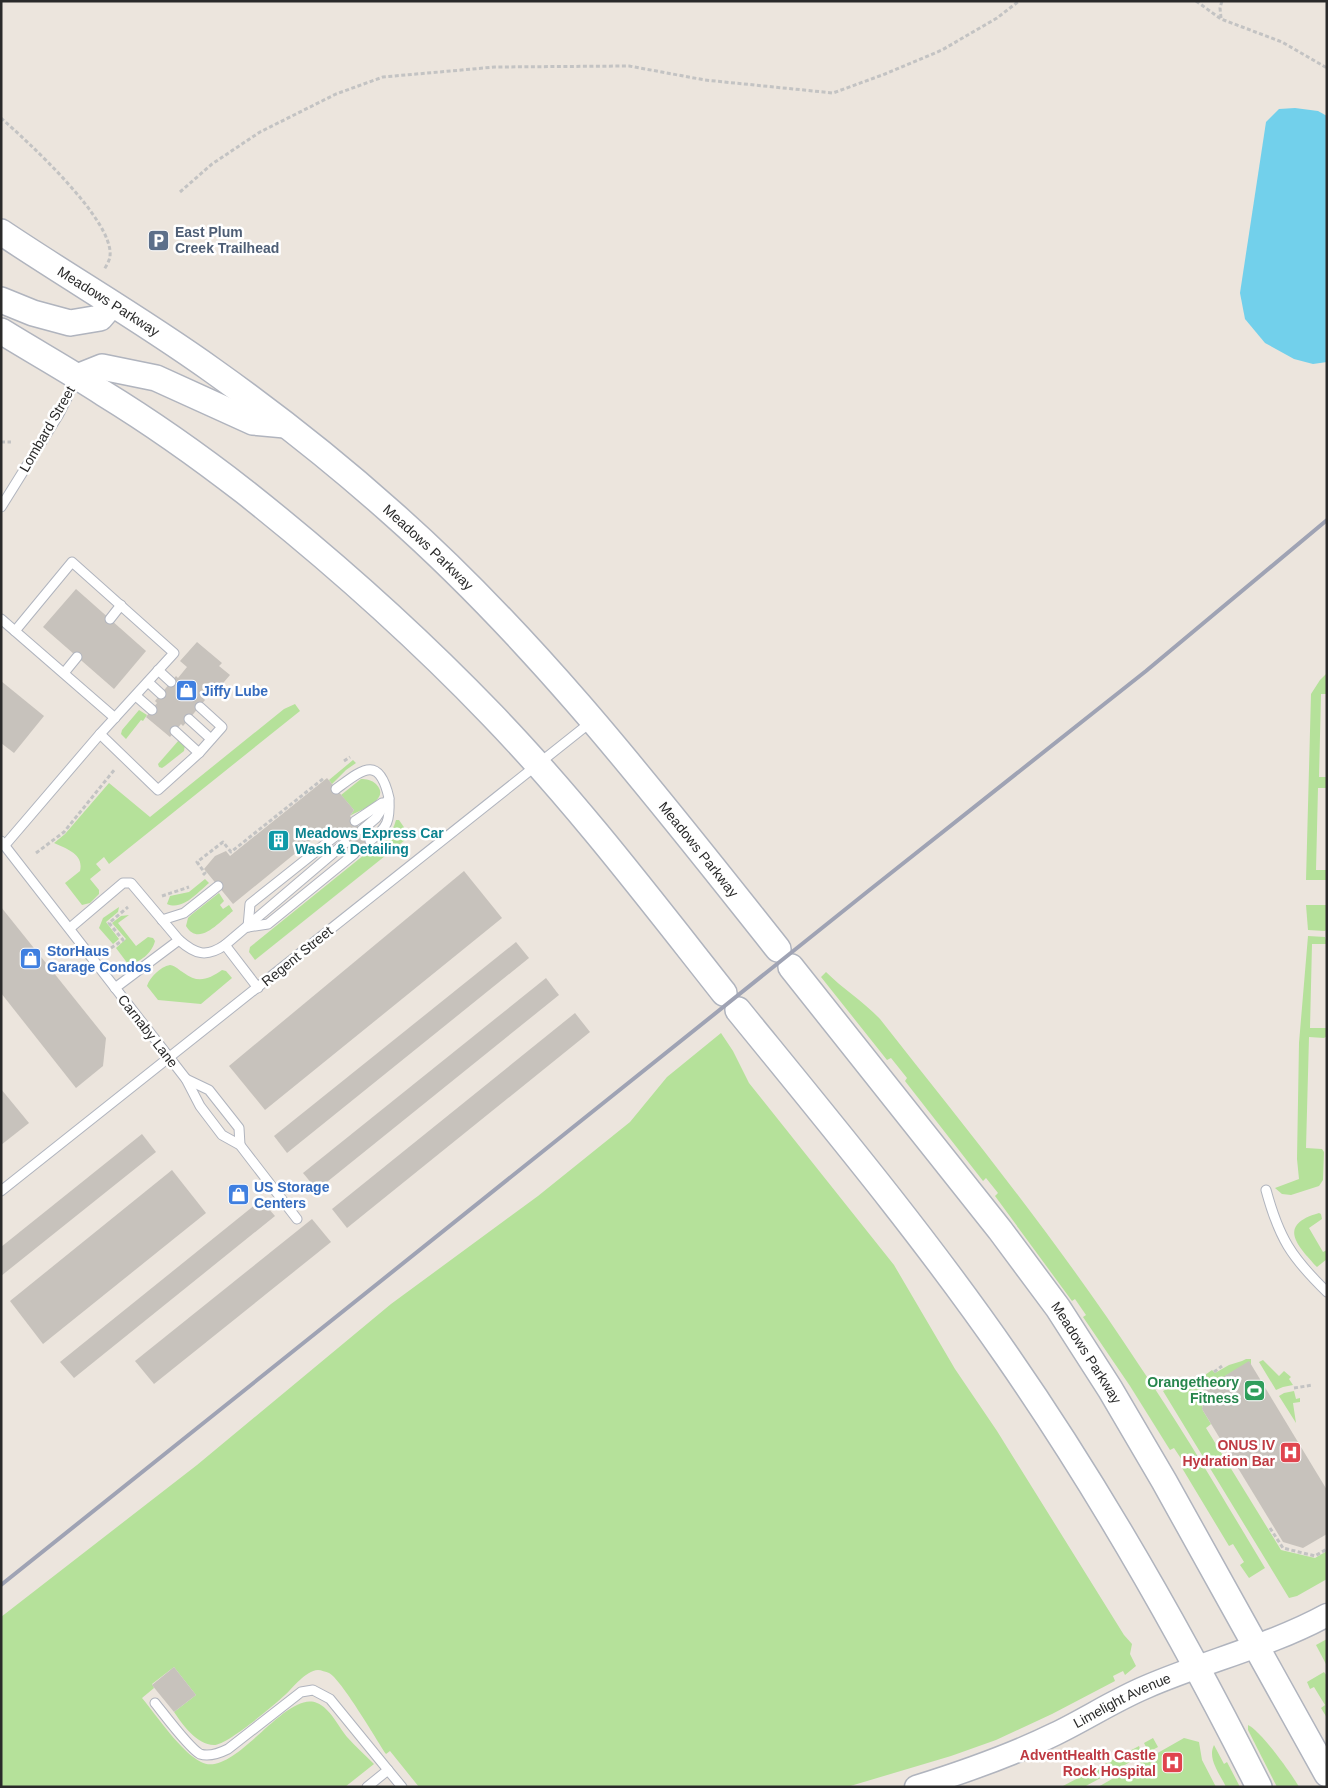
<svg xmlns="http://www.w3.org/2000/svg" width="1328" height="1788" viewBox="0 0 1328 1788" font-family="Helvetica,sans-serif">
  <style>
    .green { fill: #b5e19a }
    .water { fill: #72d0eb }
    .building { fill: #c7c2bc }
    .lines { fill: none; stroke-linecap: round; stroke-linejoin: round }
    .service-casing { stroke: #b0b4be; stroke-width: 11 }
    .tertiary-casing { stroke: #b0b4be; stroke-width: 25 }
    .secondary-casing { stroke: #b0b4be; stroke-width: 28 }
    .path { stroke: #c3c3c3; stroke-width: 3; stroke-dasharray: 4 2.5; stroke-linecap: butt }
    .service { stroke: #fff; stroke-width: 9 }
    .tertiary { stroke: #fff; stroke-width: 22 }
    .secondary { stroke: #fff; stroke-width: 25 }
    .rail { stroke: #9fa3b4; stroke-width: 4 }
    .labels { text-anchor: middle; dominant-baseline: central; stroke-width: 5; stroke-linejoin: round; paint-order: stroke }
    .service-label { font-size: 14px; font-weight: bold; fill: #4e5e75; stroke: #fff; text-anchor: start }
    .street-label { font-size: 14px; fill: #2a2a2a; stroke: #fff }
    .shop-label { font-size: 14px; font-weight: bold; fill: #366cbe; stroke: #fff; text-anchor: start }
    .culture-label { font-size: 14px; font-weight: bold; fill: #0d838f; stroke: #fff; text-anchor: start }
    .leisure-label { font-size: 14px; font-weight: bold; fill: #27864d; stroke: #fff; text-anchor: end }
    .health-label { font-size: 14px; font-weight: bold; fill: #be3a42; stroke: #fff; text-anchor: end }
  </style>
  <rect width="100%" height="100%" fill="#ece5dd"/>
  <g class="green">
    <polygon points="1327,673 1327,694 1321,694 1319,777 1327,777 1327,788 1318,788 1316,870 1327,870 1327,880 1306,880 1311,694 1320,680"/>
    <path d="M295 704 300 711 109 864 104 857 96 864 101 870 90 879 99 890V894L90 903 82 905 65 883 80 871C84 854 67 849 54 843L65 834 109 783 150 817 284 709Z"/>
    <polygon points="139,710 147,715 143,721 141,720 126,739 121,734 122,730"/>
    <polygon points="179,740 185,745 184,751 165,766 162,768 159,767 158,764"/>
    <polygon points="353,760 356,763 346,770 332,784 329,780"/>
    <path d="M361 779C366 779 372 780 376 784 392 800 359 810 350 816L354 810 341 795Z"/>
    <polygon points="396,820 399,820 410,836 255,960 249,952 250,947 385,838 394,826"/>
    <path d="M205 879 209 883C198 892 183 911 167 904L170 896 189 892Z"/>
    <path d="M219 893 224 901 220 905 223 909 229 905 233 911C221 920 199 948 186 926L188 918 191 915Z"/>
    <polygon points="1306,905 1327,905 1327,929 1325,931 1308,930"/>
    <polygon points="119,907 118,912 106,922 119,939 113,944 99,928 103,918"/>
    <path d="M129 915 118 923 136 946 148 937 153 938 155 941C152 953 140 963 128 964L116 948 126 939 112 923 121 916Z"/>
    <polygon points="1308,936 1325,937 1327,944 1312,944 1310,1028 1326,1028 1327,1036 1324,1038 1309,1037 1306,1148 1322,1149 1324,1152 1323,1180 1319,1186 1291,1195 1282,1194 1275,1188 1299,1179 1297,1159 1299,1043"/>
    <path d="M170 965C176 966 179 970 184 973 198 984 209 979 222 970L226 971 232 978 201 1004 158 1000 147 986C150 977 160 967 170 965Z"/>
    <path d="M826 972C843 989 864 1002 880 1019 969 1132 1060 1244 1139 1365 1184 1431 1224 1500 1265 1568L1249 1578 1240 1565 1244 1562 1233 1544 1229 1546 1182 1468 1186 1466 1174 1448 1170 1450 1130 1386 1083 1317 1086 1315 1075 1299 1072 1301 995 1196 998 1193 986 1178 983 1181 905 1081 907 1078 891 1058 887 1060 821 977Z"/>
    <path d="M721 1033 733 1051 749 1083 894 1265 955 1369 997 1431 1124 1635 1132 1644 1130 1654 1136 1666 1125 1675 1123 1671 1113 1676 1115 1681 1052 1714 996 1740 951 1756 847 1787H419L390 1751 386 1754C376 1739 341 1679 329 1673 326 1672 321 1670 318 1670 305 1671 294 1687 285 1695 273 1706 227 1745 214 1745 197 1745 182 1724 174 1712L196 1695 174 1667 152 1684 154 1688 142 1698C157 1716 181 1752 201 1762 234 1780 285 1689 317 1703 330 1708 338 1726 347 1737 355 1746 365 1755 374 1764L345 1787H1V1617L197 1465 391 1304 538 1196 630 1122 667 1077Z"/>
    <path d="M1319 1213 1321 1214 1322 1219 1309 1228 1323 1252 1327 1250V1259L1317 1267C1297 1245 1277 1225 1319 1213Z"/>
    <polygon points="1246,1359 1251,1359 1251,1365 1249,1362 1205,1388 1202,1409 1211,1424 1206,1428 1281,1550 1315,1558 1327,1551 1327,1579 1297,1596 1289,1598 1163,1391 1178,1383 1195,1382 1212,1370 1215,1373 1229,1365 1242,1361"/>
    <polygon points="1263,1360 1279,1376 1284,1371 1291,1377 1289,1379 1293,1385 1283,1387 1276,1390 1259,1362"/>
    <polygon points="1294,1391 1296,1399 1300,1398 1300,1402 1293,1403 1296,1423 1279,1396 1284,1393"/>
    <polygon points="1327,1639 1327,1666 1316,1645"/>
    <polygon points="1324,1672 1327,1676 1327,1718 1321,1708 1325,1705 1314,1687 1310,1689 1307,1682"/>
    <path d="M1248 1725C1260 1730 1291 1773 1299 1787H1277L1248 1730Z"/>
    <polygon points="1153,1738 1158,1747 1084,1787 1061,1787 1139,1746 1140,1749 1146,1747 1144,1743"/>
    <polygon points="1184,1738 1199,1742 1202,1760 1216,1787 1098,1787"/>
    <path d="M1214 1745 1224 1764 1227 1762 1240 1787H1226C1220 1774 1207 1759 1214 1745Z"/>
  </g>
  <polygon class="water" points="1295,108 1318,111 1327,116 1327,362 1313,364 1294,359 1265,343 1245,319 1240,293 1266,122 1279,109"/>
  <g class="building">
    <polygon points="76,589 146,651 114,689 43,627"/>
    <polygon points="197,642 222,663 219,666 230,675 218,689 214,685 203,698 205,700 189,719 183,726 181,724 170,737 146,717 157,703 155,701 176,676 178,678 187,667 180,661"/>
    <polygon points="1,681 44,716 14,753 1,743"/>
    <polygon points="327,778 354,810 350,816 373,845 357,858 334,829 327,832 325,829 233,904 204,869 215,856 226,851 230,856"/>
    <polygon points="464,871 502,918 265,1110 229,1066"/>
    <polygon points="1,907 106,1038 103,1066 76,1088 1,993"/>
    <polygon points="516,942 529,958 287,1153 274,1136"/>
    <polygon points="546,978 559,995 317,1190 303,1173"/>
    <polygon points="575,1013 590,1032 347,1228 332,1209"/>
    <polygon points="1,1089 29,1123 1,1145"/>
    <polygon points="142,1134 156,1152 1,1276 1,1247"/>
    <polygon points="172,1170 206,1213 43,1344 10,1301"/>
    <polygon points="261,1200 275,1216 74,1378 60,1362"/>
    <polygon points="312,1219 331,1242 154,1384 135,1361"/>
    <polygon points="1249,1361 1327,1490 1327,1534 1303,1548 1283,1542 1202,1409 1205,1388"/>
    <polygon points="174,1667 196,1695 174,1712 152,1685"/>
  </g>
  <g class="lines">
    <defs>
      <g id="service">
        <polyline points="1,507 59,414 77,378"/>
        <polyline points="1,619 115,718"/>
        <polyline points="110,619 121,605"/>
        <polyline points="158,670 171,682"/>
        <polyline points="64,673 77,657"/>
        <polyline points="148,682 161,694"/>
        <polyline points="136,696 152,710"/>
        <polyline points="189,719 211,739"/>
        <polyline points="175,731 199,753"/>
        <polyline points="100,734 158,790 199,753 222,727 200,707"/>
        <path d="M336 789C362 770 379 754 389 798L376 818 362 830"/>
        <polyline points="355,821 382,803"/>
        <polyline points="1,841 186,1079 200,1106 222,1135 240,1145 297,1219"/>
        <path d="M370 841C388 827 390 821 389 799"/>
        <polyline points="5,845 100,734 174,653 72,562 15,631"/>
        <polyline points="162,920 184,913 218,886"/>
        <polyline points="248,927 250,904 338,834"/>
        <polyline points="248,927 268,924 354,854"/>
        <polyline points="70,928 123,883 131,883 179,940"/>
        <polyline points="225,945 345,843"/>
        <path d="M115 988 179 940C195 954 206 958 225 945L258 988"/>
        <polyline points="186,1079 209,1090 239,1128 240,1145"/>
        <path d="M1266 1190C1279 1238 1291 1257 1327 1292"/>
        <polyline points="1,1191 591,722"/>
        <path d="M155 1703C164 1714 189 1748 200 1754 209 1757 220 1753 228 1749L301 1692 313 1690 330 1699 388 1770"/>
        <polyline points="367,1787 388,1770 402,1787"/>
      </g>
      <g id="tertiary">
        <path id="s1" d="M916 1787C964 1772 1010 1756 1055 1734 1086 1719 1115 1700 1146 1687 1206 1661 1270 1646 1327 1615"/>
      </g>
      <g id="secondary">
        <path id="s2" d="M1 232C71 279 144 321 212 370 274 414 335 462 392 513 538 642 657 797 778 949"/>
        <polyline points="1,300 33,313 70,323 100,318 112,304"/>
        <path d="M1 331C35 352 69 371 103 393 152 423 200 457 245 492 332 561 415 635 492 715 575 801 649 898 724 993"/>
        <polyline points="77,377 102,367 156,378 253,422 285,425"/>
        <path id="s3" d="M791 967 1000 1230 1058 1308 1110 1389 1164 1481 1327 1774"/>
        <path d="M738 1010C830 1123 924 1236 1007 1356 1102 1493 1184 1638 1259 1787"/>
      </g>
    </defs>
    <use href="#service" class="service-casing"/>
    <use href="#tertiary" class="tertiary-casing"/>
    <use href="#secondary" class="secondary-casing"/>
    <g class="path">
      <polyline points="1196,1 1221,19 1282,42 1327,68"/>
      <polyline points="1221,18 1220,8 1222,1"/>
      <path d="M1 118C27 141 114 220 110 256 110 260 106 266 104 270"/>
      <polyline points="180,192 212,164 260,132 336,94 383,77 495,67 629,66 705,80 833,93 885,74 942,50 997,18 1019,1"/>
      <polyline points="1,442 11,442"/>
      <polyline points="344,761 350,757"/>
      <polyline points="36,853 64,832 115,769"/>
      <polyline points="203,875 205,873 197,862 223,842 231,852 324,778"/>
      <polyline points="162,896 189,887"/>
      <polyline points="111,948 123,940 109,923 128,907"/>
      <polyline points="1214,1372 1222,1366"/>
      <polyline points="1294,1388 1313,1385"/>
      <polyline points="1270,1528 1283,1548 1315,1556 1327,1549"/>
    </g>
    <use href="#service" class="service"/>
    <use href="#tertiary" class="tertiary"/>
    <use href="#secondary" class="secondary"/>
    <polyline class="rail" points="1,1585 867,892 1146,671 1327,520"/>
  </g>
  <defs>
    <symbol id="parking-square" viewBox="-11 -11 22 22"><rect x="-9" y="-9" width="18" height="18" rx="4" fill="#5c6f8a" stroke="#fff"/><path d="M-3.5-5.5H1a3.5 3.5 0 0 1 0 7H-1V5.5H-3.5ZM-1-3.4V-.6H.8a1.4 1.4 0 0 0 0-2.8Z" fill="#fff"/></symbol>
    <symbol id="shop-square" viewBox="-11 -11 22 22"><rect x="-9" y="-9" width="18" height="18" rx="4" fill="#3f7fe0" stroke="#fff"/><path d="M-5-2.5h2.3a2.7 3.5 0 0 1 5.4 0H5L5.5 6h-11ZM-1.5-2.5h3a1.5 2.3 0 0 0-3 0Z" fill="#fff"/></symbol>
    <symbol id="building-square" viewBox="-11 -11 22 22"><rect x="-9" y="-9" width="18" height="18" rx="4" fill="#0f9aa8" stroke="#fff"/><path d="M-4-6H4V6H1V3H-1V6H-4ZM-2.5-4.3h1.7v1.8h-1.7ZM.8-4.3h1.7v1.8H.8ZM-2.5-1h1.7V.8h-1.7ZM.8-1h1.7V.8H.8Z" fill="#fff"/></symbol>
    <symbol id="stadium-square" viewBox="-11 -11 22 22"><rect x="-9" y="-9" width="18" height="18" rx="4" fill="#2e9e5b" stroke="#fff"/><path d="M0-5a6.5 5 0 1 0 0 10a6.5 5 0 1 0 0-10ZM-3.5-1.8h7v3.6h-7Z" fill="#fff"/></symbol>
    <symbol id="hospital-square" viewBox="-11 -11 22 22"><rect x="-9" y="-9" width="18" height="18" rx="4" fill="#e0444e" stroke="#fff"/><path d="M-5-5h3v3.5h4V-5h3V5h-3V1.5h-4V5h-3Z" fill="#fff"/></symbol>
  </defs>
  <g fill-rule="evenodd">
    <use href="#parking-square" x="146" y="228" width="25" height="25"/>
    <use href="#shop-square" x="174" y="678" width="25" height="25"/>
    <use href="#building-square" x="266" y="828" width="25" height="25"/>
    <use href="#shop-square" x="18" y="946" width="25" height="25"/>
    <use href="#shop-square" x="226" y="1182" width="25" height="25"/>
    <use href="#stadium-square" x="1242" y="1378" width="25" height="25"/>
    <use href="#hospital-square" x="1278" y="1440" width="25" height="25"/>
    <use href="#hospital-square" x="1160" y="1750" width="25" height="25"/>
  </g>
  <g class="labels">
    <g class="service-label">
      <text x="175" y="232">East Plum<tspan x="175" dy="16">Creek Trailhead</tspan></text>
    </g>
    <g class="street-label">
      <text stroke="none"><textPath href="#s2" startOffset="128">Meadows Parkway</textPath></text>
      <text transform="translate(47 429) rotate(-60)">Lombard Street</text>
      <text stroke="none"><textPath href="#s2" startOffset="532">Meadows Parkway</textPath></text>
      <text stroke="none"><textPath href="#s2" startOffset="938">Meadows Parkway</textPath></text>
      <text transform="translate(297 956) rotate(-39)">Regent Street</text>
      <text transform="translate(148 1031) rotate(52)">Carnaby Lane</text>
      <text stroke="none"><textPath href="#s3" startOffset="486">Meadows Parkway</textPath></text>
      <text stroke="none"><textPath href="#s1" startOffset="224">Limelight Avenue</textPath></text>
    </g>
    <g class="shop-label">
      <text x="202" y="691">Jiffy Lube</text>
      <text x="47" y="951">StorHaus<tspan x="47" dy="16">Garage Condos</tspan></text>
      <text x="254" y="1187">US Storage<tspan x="254" dy="16">Centers</tspan></text>
    </g>
    <g class="culture-label">
      <text x="295" y="833">Meadows Express Car<tspan x="295" dy="16">Wash &amp; Detailing</tspan></text>
    </g>
    <g class="leisure-label">
      <text x="1239" y="1382">Orangetheory<tspan x="1239" dy="16">Fitness</tspan></text>
    </g>
    <g class="health-label">
      <text x="1275" y="1445">ONUS IV<tspan x="1275" dy="16">Hydration Bar</tspan></text>
      <text x="1156" y="1755">AdventHealth Castle<tspan x="1156" dy="16">Rock Hospital</tspan></text>
    </g>
  </g>
  <rect width="1328" height="1788" fill="none" stroke="#2a2a2a" stroke-width="5"/>
</svg>
